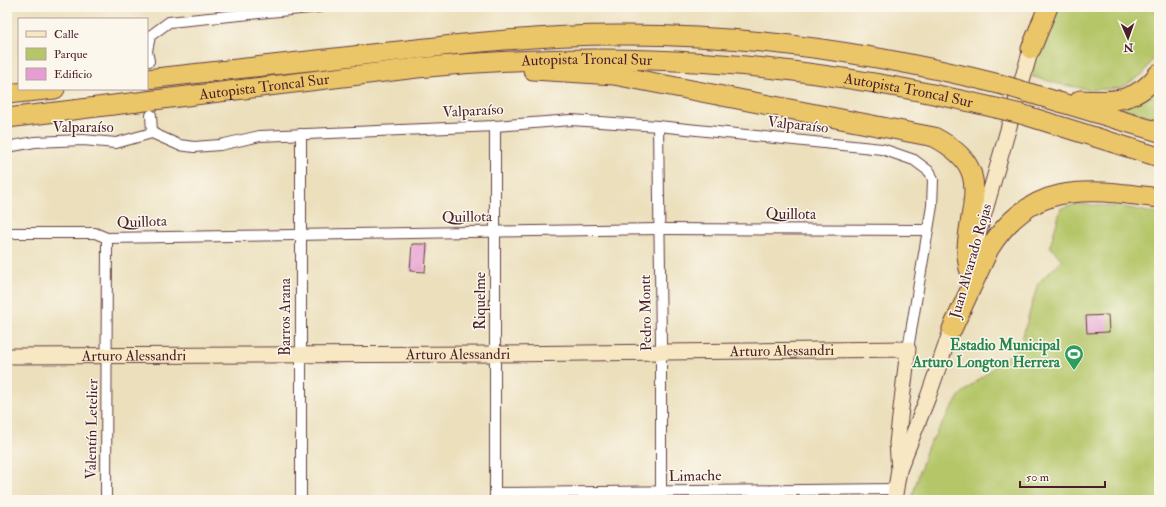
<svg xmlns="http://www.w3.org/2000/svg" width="1166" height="507" viewBox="0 0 1166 507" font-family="'IM FELL Double Pica',serif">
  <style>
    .green { fill: #b5c669; stroke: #80724a }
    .building { fill: #e69ed2 }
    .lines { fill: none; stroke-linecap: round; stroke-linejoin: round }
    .minor-casing { stroke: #623c41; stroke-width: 12 }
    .secondary-casing { stroke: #623c41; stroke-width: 17 }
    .motorway-casing { stroke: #623c41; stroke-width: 21 }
    .minor { stroke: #fff; stroke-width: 10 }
    .secondary { stroke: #f7e8c3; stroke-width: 15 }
    .motorway { stroke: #ebc669; stroke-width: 19 }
    .motorway-bridge-casing { stroke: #623c41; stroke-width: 21; stroke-linecap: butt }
    .motorway-bridge { stroke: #ebc669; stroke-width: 19 }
    .labels { text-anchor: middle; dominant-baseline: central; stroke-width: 3; stroke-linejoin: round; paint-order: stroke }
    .street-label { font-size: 15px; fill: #4a1f2b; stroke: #fbf7ec }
    .leisure-label { font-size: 15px; font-weight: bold; fill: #27864d; stroke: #fbf7ec; text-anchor: end }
  </style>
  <rect width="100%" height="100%" fill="#fbf7ec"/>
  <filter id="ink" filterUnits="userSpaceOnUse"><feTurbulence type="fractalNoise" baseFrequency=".025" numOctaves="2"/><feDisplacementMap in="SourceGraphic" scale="8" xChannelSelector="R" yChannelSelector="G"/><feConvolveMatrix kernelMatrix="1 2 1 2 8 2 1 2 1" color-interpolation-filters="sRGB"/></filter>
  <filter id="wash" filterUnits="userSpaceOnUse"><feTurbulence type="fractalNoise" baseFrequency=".012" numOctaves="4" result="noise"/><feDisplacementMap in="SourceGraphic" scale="16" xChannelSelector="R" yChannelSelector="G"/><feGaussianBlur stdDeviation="0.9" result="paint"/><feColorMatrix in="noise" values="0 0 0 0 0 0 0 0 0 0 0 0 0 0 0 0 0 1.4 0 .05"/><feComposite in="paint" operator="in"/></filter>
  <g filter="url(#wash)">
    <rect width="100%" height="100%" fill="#ebdfbc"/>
    <g class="green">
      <polygon points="1059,7 1153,7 1159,19 1158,52 1143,74 1121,88 1091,90 1055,83 1031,76 1048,20"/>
      <polygon points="1159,86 1159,119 1122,108 1153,93"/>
      <polygon points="1078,204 1124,207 1159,214 1159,500 911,500 927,448 960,395 1020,346 1038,283 1062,260 1050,246 1061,208"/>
    </g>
    <g id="blocks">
      <g class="building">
        <polygon points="412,244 427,244 425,272 410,271"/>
        <polygon points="1108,315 1109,332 1087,333 1086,316"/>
      </g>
    </g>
  </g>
  <g filter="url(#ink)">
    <use href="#blocks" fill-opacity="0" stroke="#623c41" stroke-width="1"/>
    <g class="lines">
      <defs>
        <g id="minor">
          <polyline points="149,61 147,51 150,36 169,22 320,7"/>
          <polyline points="151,115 152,133"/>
          <polyline points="495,126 495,500"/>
          <polyline points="658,126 661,343 661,500"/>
          <polyline points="301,134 301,500"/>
          <polyline points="7,147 35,142 83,140 116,143 152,133 179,145 194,147 220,145 260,136 495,126 571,120 658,126 882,149 914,160 930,172 933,180 932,206 908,349"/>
          <polyline points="7,233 95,233 107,238 659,229 927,230"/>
          <polyline points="495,493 896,489"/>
          <polyline points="106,500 107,238"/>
        </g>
        <g id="secondary">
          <polyline points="972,256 1031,49"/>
          <path id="s1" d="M7 356 495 354 908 349 897 443 899 470"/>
          <polyline points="894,500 899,470 928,397 955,319"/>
        </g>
        <g id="motorway">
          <polyline points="1031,49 1048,7"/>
          <path d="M533 70 614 75 934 137C992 167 971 197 967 247 966 254 968 262 969 269"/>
          <path d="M147 79C225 70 302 62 380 53 459 44 538 35 617 35 748 34 876 53 1003 85"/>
          <polyline points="1026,92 1159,132"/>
          <polyline points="7,94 55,89"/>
          <path d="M1080 100C1113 102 1138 102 1159 73"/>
          <polyline points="1021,114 1159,157"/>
          <path id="s2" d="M7 118 417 68C619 48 799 61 996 108"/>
          <path d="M952 329 989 249C1033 179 1088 189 1159 198"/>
        </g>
      </defs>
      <use href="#minor" class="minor-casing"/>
      <use href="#secondary" class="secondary-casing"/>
      <use href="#motorway" class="motorway-casing"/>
      <use href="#minor" class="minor"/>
      <use href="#secondary" class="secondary"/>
      <use href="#motorway" class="motorway"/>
      <defs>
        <g id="motorway-bridge">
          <polyline points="1003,85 1026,92"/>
          <polyline points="996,108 1021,114"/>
        </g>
      </defs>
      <use href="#motorway-bridge" class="motorway-bridge-casing"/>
      <use href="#motorway-bridge" class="motorway-bridge"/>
    </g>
  </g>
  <defs>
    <symbol id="stadium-pin" viewBox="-11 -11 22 30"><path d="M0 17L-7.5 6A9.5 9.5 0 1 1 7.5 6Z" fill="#2e9e5b" stroke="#fbf7ec"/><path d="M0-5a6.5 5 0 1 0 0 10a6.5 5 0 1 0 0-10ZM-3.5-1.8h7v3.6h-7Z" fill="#fff"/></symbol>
  </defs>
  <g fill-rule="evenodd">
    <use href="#stadium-pin" x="1063" y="343" width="22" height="30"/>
  </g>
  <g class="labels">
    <g class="street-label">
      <text stroke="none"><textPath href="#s2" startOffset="583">Autopista Troncal Sur</textPath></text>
      <text stroke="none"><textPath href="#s2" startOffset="259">Autopista Troncal Sur</textPath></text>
      <text stroke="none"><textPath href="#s2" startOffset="907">Autopista Troncal Sur</textPath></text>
      <text transform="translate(473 111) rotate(-3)">Valparaíso</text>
      <text transform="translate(798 125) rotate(6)">Valparaíso</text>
      <text x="83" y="127">Valparaíso</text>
      <text x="791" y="214">Quillota</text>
      <text transform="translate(467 217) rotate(-1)">Quillota</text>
      <text transform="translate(142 222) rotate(-2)">Quillota</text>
      <text transform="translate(971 261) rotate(-74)">Juan Alvarado Rojas</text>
      <text transform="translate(480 301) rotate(-90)">Riquelme</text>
      <text transform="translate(646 313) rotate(-91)">Pedro Montt</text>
      <text transform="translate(285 317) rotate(-90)">Barros Arana</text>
      <text stroke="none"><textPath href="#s1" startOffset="775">Arturo Alessandri</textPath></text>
      <text stroke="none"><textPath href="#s1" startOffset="451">Arturo Alessandri</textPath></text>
      <text stroke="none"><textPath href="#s1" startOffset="127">Arturo Alessandri</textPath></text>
      <text transform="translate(92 429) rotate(-89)">Valentín Letelier</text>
      <text transform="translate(695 476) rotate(-1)">Limache</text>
    </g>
    <g class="leisure-label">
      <text x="1060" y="345">Estadio Municipal<tspan x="1060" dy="17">Arturo Longton Herrera</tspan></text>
    </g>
  </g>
  <rect width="1166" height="507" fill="none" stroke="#fbf7ec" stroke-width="24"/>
  <rect x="18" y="18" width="130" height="72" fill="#fbf7ec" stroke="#b4a19f"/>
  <rect x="26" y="31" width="20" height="6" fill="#f7e8c3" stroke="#b4a19f"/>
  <text x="54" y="38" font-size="12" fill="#4a1f2b">Calle</text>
  <rect x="26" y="48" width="20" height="12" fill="#b5c669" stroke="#b4a19f"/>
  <text x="54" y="58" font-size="12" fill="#4a1f2b">Parque</text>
  <rect x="26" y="68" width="20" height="12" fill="#e69ed2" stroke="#b4a19f"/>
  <text x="54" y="78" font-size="12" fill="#4a1f2b">Edificio</text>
  <g transform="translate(1128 38) rotate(178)" stroke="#fbf7ec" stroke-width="3" paint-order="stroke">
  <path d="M0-3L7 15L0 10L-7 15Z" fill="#4a1f2b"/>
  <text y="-6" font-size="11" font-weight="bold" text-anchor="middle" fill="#4a1f2b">N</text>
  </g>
  <path d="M1020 481v6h85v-6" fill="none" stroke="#4a1f2b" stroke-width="2"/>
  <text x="1026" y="481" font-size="12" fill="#4a1f2b" stroke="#fbf7ec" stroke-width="3" paint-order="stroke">50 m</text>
</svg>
